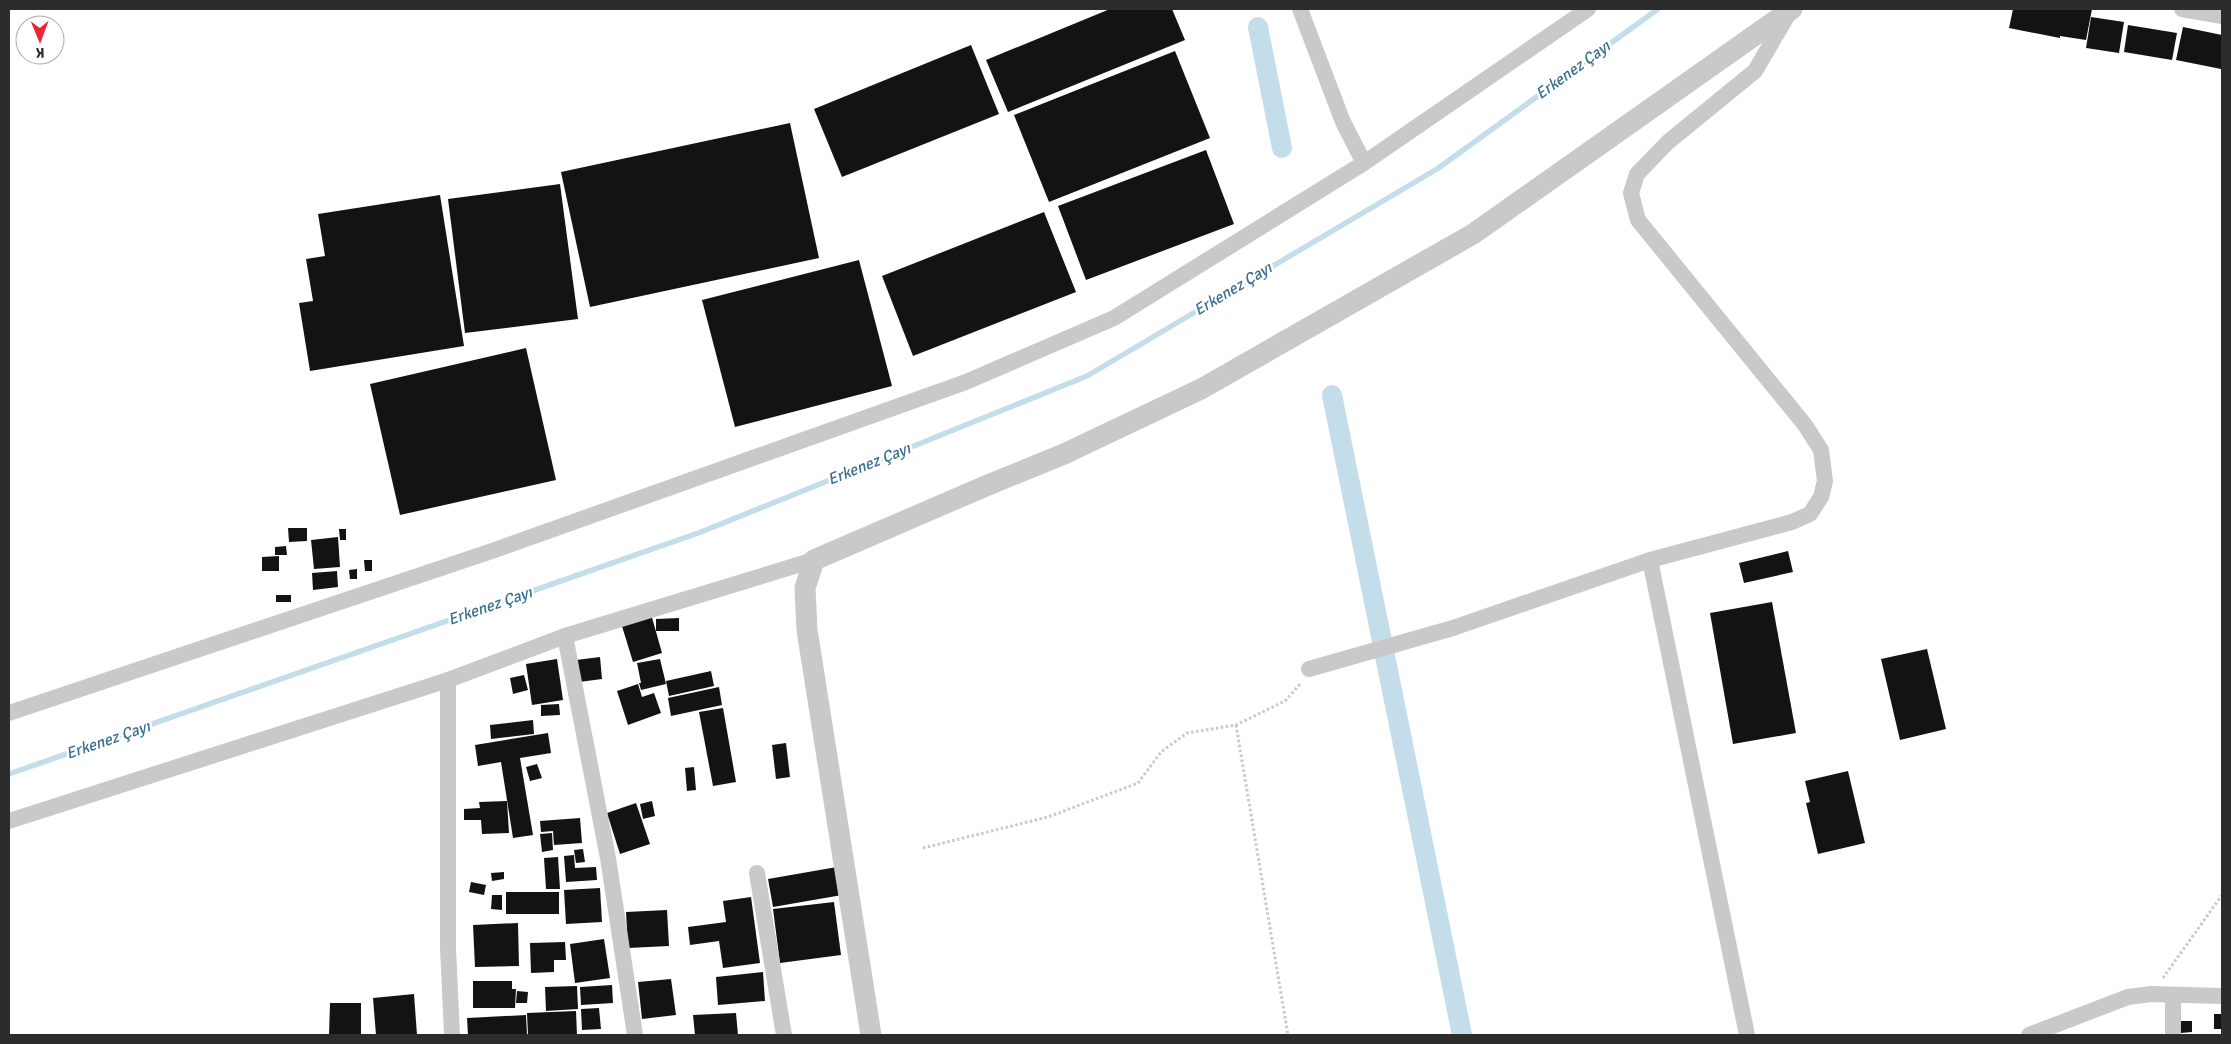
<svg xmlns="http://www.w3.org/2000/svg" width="2231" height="1044" viewBox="0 0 2231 1044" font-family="Signika,sans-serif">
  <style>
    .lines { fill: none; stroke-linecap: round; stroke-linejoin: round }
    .stream { stroke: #c3ddeb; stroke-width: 5.5 }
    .canal { stroke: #c3ddeb; stroke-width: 20 }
    .building { fill: #131313 }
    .path { stroke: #c9c9c9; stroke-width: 3; stroke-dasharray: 2.5 2.5; stroke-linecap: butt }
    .minor { stroke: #c9c9c9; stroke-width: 16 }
    .tertiary { stroke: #c9c9c9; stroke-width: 21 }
    .labels { text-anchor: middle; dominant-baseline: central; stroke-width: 5; stroke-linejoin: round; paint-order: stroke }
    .water-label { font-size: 16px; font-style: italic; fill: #38708f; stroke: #fff }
  </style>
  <rect width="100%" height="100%" fill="#fff"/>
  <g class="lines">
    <polyline class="stream" points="9,774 701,532 1087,376 1437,169 1658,9"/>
    <g class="canal">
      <polyline points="1258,27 1282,148"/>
      <polyline points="1332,395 1462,1035"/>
    </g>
  </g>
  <g class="building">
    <polygon points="1110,9 1172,9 1185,40 1008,112 986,60"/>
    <polygon points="2013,9 2092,9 2086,40 2060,36 2060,38 2009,28"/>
    <polygon points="2091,17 2124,22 2119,53 2086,48"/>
    <polygon points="2128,25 2177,33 2172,60 2124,52"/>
    <polygon points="2183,27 2222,35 2221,69 2176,60"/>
    <polygon points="971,45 999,114 842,177 814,109"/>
    <polygon points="1175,51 1210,138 1049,202 1014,115"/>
    <polygon points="790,123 819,258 590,307 561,172"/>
    <polygon points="1206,150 1234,224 1086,280 1058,206"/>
    <polygon points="560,184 578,319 465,333 448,199"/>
    <polygon points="440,195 464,346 310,371 299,303 313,301 306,259 325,256 318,214"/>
    <polygon points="1044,212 1076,292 913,356 882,276"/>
    <polygon points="859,260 892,386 735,427 702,300"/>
    <polygon points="526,348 556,480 400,515 370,384"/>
    <polygon points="288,528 307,528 307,541 289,542"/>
    <polygon points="339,529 346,529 346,540 340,540"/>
    <polygon points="338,537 340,567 314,569 311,540"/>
    <polygon points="286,546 287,555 275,555 275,547"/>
    <polygon points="1788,551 1793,572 1744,583 1739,563"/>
    <polygon points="279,556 279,571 262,571 262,557"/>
    <polygon points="364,560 372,560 372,571 365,571"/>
    <polygon points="357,569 357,579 350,579 349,570"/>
    <polygon points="337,571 338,587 313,590 312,573"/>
    <rect x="276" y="595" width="15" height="7"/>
    <polygon points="1772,602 1796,733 1733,744 1710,613"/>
    <polygon points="651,614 662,653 633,662 621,623"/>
    <polygon points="679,618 679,631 656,631 656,619"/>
    <polygon points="1927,649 1946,729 1900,740 1881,659"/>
    <polygon points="600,657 602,679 579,682 576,660"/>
    <polygon points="557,659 563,700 532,705 526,664"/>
    <polygon points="660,659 666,684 641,690 639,683 641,683 637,663"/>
    <polygon points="711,671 714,686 669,696 666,681"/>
    <polygon points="524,675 528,690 513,694 510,678"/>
    <polygon points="638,684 642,697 654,693 661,713 628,725 617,691"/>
    <polygon points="719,687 722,705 671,716 668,698"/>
    <polygon points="559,704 560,715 541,716 541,705"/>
    <polygon points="723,708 736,782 713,786 699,712"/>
    <polygon points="533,720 534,734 491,739 490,725"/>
    <polygon points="548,733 551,753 520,758 533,835 513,838 501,762 478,766 475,745"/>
    <polygon points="786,743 790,777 776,779 772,745"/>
    <polygon points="537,764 542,778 530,781 526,767"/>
    <polygon points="694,767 696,790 687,791 685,768"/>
    <polygon points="1848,771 1865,843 1818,854 1806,803 1810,802 1805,781"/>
    <polygon points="507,801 509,833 482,834 481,820 464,820 464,809 480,808 479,802"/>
    <polygon points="652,801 655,816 643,819 640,804"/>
    <polygon points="636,803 650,844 620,854 607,813"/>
    <polygon points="580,818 582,843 554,845 553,831 541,832 540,821"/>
    <polygon points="552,833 553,850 542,852 540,834"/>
    <polygon points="583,849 585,862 576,863 574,850"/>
    <polygon points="574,855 575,868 596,867 597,880 566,882 564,856"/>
    <polygon points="558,857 560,889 546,889 544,858"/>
    <polygon points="837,867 842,895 773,907 768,879"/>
    <polygon points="504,872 504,879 492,881 491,873"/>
    <polygon points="471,882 486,885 484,895 469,892"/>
    <polygon points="600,888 602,922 566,924 564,890"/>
    <rect x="506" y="892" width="53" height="22"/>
    <polygon points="492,895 502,895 502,910 491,909"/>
    <polygon points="751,897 760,963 723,968 719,941 690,945 688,927 726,922 723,901"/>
    <polygon points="834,902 841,955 780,963 773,909"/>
    <polygon points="667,910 669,946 628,948 626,912"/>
    <polygon points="518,923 519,966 475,967 473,925"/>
    <polygon points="604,939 610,978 575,983 570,944"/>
    <polygon points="565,942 566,960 554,960 554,972 531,973 530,943"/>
    <polygon points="763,972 765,1001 718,1005 716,977"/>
    <polygon points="671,979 676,1015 642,1019 638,982"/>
    <polygon points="473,981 512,981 512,989 516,989 515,1008 473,1008"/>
    <polygon points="612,985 613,1003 581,1005 580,987"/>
    <polygon points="577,986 578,1009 546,1011 545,987"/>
    <polygon points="517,991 528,992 527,1003 516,1003"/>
    <polygon points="414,994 417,1035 376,1035 373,998"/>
    <polygon points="330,1003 361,1003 361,1035 329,1035"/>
    <polygon points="599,1008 601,1029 582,1030 581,1009"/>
    <polygon points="576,1011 577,1035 528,1035 527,1013"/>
    <polygon points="736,1013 738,1035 695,1035 693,1015"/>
    <rect x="2214" y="1014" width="8" height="15"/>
    <polygon points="526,1015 527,1035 468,1035 467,1018"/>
    <polygon points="2181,1021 2192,1021 2192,1032 2181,1033"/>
  </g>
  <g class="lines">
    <g class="path">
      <polyline points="1236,725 1288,1035"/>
      <polyline points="923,848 1048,817 1138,783 1161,752 1187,733 1236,725 1285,701 1300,684"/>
      <polyline points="2163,978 2222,895"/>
    </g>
    <g class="minor">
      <polyline points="1300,9 1343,122 1364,163"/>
      <polyline points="2182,9 2222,16"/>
      <polyline points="1650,560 1747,1035"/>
      <polyline points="565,636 814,560"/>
      <polyline points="1309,669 1453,628 1650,560 1792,522 1810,514 1821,497 1825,481 1821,450 1805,425 1638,220 1631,193 1637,174 1668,142 1755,71 1789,13"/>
      <polyline points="448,680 448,948 452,1035"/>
      <polyline points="9,713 492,551 966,382 1114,318 1364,163 1588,9"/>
      <polyline points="9,821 448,680 565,636 608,858 635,1035"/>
      <polyline points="757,873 784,1035"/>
      <polyline points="2173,996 2173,1035"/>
      <polyline points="2029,1035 2128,997 2151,994 2222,996"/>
    </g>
    <polyline class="tertiary" points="871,1035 807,630 805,588 814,560 988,485 1064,454 1201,389 1473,234 1792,9"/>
  </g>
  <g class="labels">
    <g class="water-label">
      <text transform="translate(1573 70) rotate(-36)">Erkenez Çayı</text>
      <text transform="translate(1233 289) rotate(-31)">Erkenez Çayı</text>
      <text transform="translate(869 464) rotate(-22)">Erkenez Çayı</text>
      <text transform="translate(490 606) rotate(-19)">Erkenez Çayı</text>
      <text transform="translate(108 740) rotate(-19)">Erkenez Çayı</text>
    </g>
  </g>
  <rect width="2231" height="1044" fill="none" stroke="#2c2c2c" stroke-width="20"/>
  <g transform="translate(40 40) rotate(179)"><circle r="24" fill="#ffffff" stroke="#ababab"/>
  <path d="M0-4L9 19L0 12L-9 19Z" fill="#ea263a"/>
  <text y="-8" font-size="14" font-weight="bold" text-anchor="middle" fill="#2c2c2c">K</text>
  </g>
</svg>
